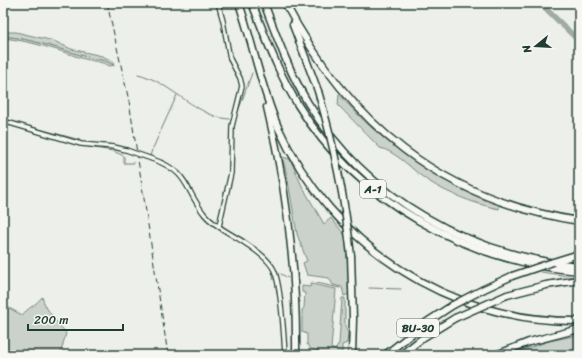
<svg xmlns="http://www.w3.org/2000/svg" width="582" height="358" viewBox="0 0 582 358" font-family="Sriracha,sans-serif">
  <style>
    .green { fill: #cbd2cc; stroke: #758880 }
    .lines { fill: none; stroke-linecap: round; stroke-linejoin: round }
    .stream { stroke: #6c7e77; stroke-width: 1 }
    .river { stroke: #9faaa4; stroke-width: 5.5 }
    .minor-casing { stroke: #1f3d34; stroke-width: 6 }
    .motorway-casing { stroke: #1f3d34; stroke-width: 9 }
    .minor { stroke: #f6f6f2; stroke-width: 3.5 }
    .motorway { stroke: #f6f6f2; stroke-width: 6 }
    .rail { stroke: #1f3d34; stroke-width: 1; stroke-dasharray: 6 3; stroke-linecap: butt }
    .minor-bridge-casing { stroke: #1f3d34; stroke-width: 6; stroke-linecap: butt }
    .motorway-bridge-casing { stroke: #1f3d34; stroke-width: 9; stroke-linecap: butt }
    .minor-bridge { stroke: #f6f6f2; stroke-width: 3.5 }
    .motorway-bridge { stroke: #f6f6f2; stroke-width: 6 }
    .labels { text-anchor: middle; dominant-baseline: central; stroke-width: 3; stroke-linejoin: round; paint-order: stroke }
    .shield { fill: #f6f6f2; stroke: #60746d; stroke-width: 1 }
    .shield-label { font-size: 11px; font-weight: bold; fill: #1f3d34 }
  </style>
  <rect width="100%" height="100%" fill="#edefea"/>
  <filter id="ink" filterUnits="userSpaceOnUse"><feTurbulence type="fractalNoise" baseFrequency=".025" numOctaves="2"/><feDisplacementMap in="SourceGraphic" scale="8" xChannelSelector="R" yChannelSelector="G"/><feConvolveMatrix kernelMatrix="1 2 1 2 8 2 1 2 1" color-interpolation-filters="sRGB"/></filter>
  <g filter="url(#ink)">
    <g class="green">
      <path d="M3 32H16L54 41 71 49 102 56 113 61 114 65 110 66C100 61 91 61 81 58 55 49 30 41 3 38Z"/>
      <path d="M339 94C382 145 437 180 499 203V209C474 204 440 191 420 175 409 166 394 151 380 148L338 105Z"/>
      <polygon points="282,157 290,159 302,186 324,224 331,218 344,234 347,242 349,294 344,296 342,287 333,285 329,278 307,275 303,263 307,261 297,234 287,175"/>
      <polygon points="311,284 336,289 331,348 335,350 339,344 342,298 345,298 345,327 348,333 347,343 342,345 342,355 319,355 319,351 311,349 307,344 307,334 302,332 302,310 304,308 305,293 302,292 302,286 310,287"/>
      <path d="M42 297C46 311 57 322 66 333L60 355H3V299L9 308 22 315C28 308 36 305 42 297Z"/>
      <polygon points="579,335 579,355 509,355 549,341"/>
    </g>
    <g class="lines">
      <g class="stream">
        <path d="M3 36C34 39 61 50 91 58 99 60 108 60 114 66"/>
        <path d="M138 74C170 81 199 120 232 119"/>
        <polyline points="236,117 252,73"/>
        <polyline points="3,118 17,123"/>
        <polyline points="24,125 80,140"/>
        <polyline points="88,147 113,151 124,156 124,163 134,163"/>
        <polyline points="153,148 177,95"/>
        <polyline points="150,156 152,150"/>
        <polyline points="541,272 574,277"/>
        <polyline points="281,274 288,278"/>
        <polyline points="273,279 274,279"/>
        <polyline points="312,282 340,288"/>
        <polyline points="369,288 401,289"/>
        <polyline points="574,318 579,315"/>
        <polyline points="568,329 575,326"/>
      </g>
      <polyline class="river" points="540,3 579,41"/>
      <defs>
        <g id="minor">
          <polyline points="218,3 223,21 230,59 240,78 242,86 232,126 231,173 219,226"/>
          <polyline points="3,121 81,144 114,147 126,150"/>
          <path d="M152 159C190 172 184 189 205 215 215 227 232 234 245 243 255 250 268 258 274 270 281 285 284 337 285 355"/>
        </g>
        <g id="motorway">
          <path d="M239 3C253 44 261 88 278 127 331 245 449 323 579 321"/>
          <path d="M252 3C266 38 278 73 298 105 357 201 468 262 579 271"/>
          <path d="M264 3C277 37 289 72 308 103 366 198 469 256 579 266"/>
          <path d="M285 3C349 124 441 200 579 221"/>
          <polyline points="293,25 318,91"/>
          <path d="M267 107C287 189 297 271 296 355"/>
          <polyline points="351,256 353,319 352,355"/>
          <polyline points="553,262 579,254"/>
          <polyline points="484,289 512,276"/>
          <polyline points="507,295 546,285 579,280"/>
          <polyline points="385,355 427,322 453,305"/>
          <polyline points="401,355 424,337 455,318"/>
          <polyline points="496,355 529,342 579,329"/>
        </g>
      </defs>
      <use href="#minor" class="minor-casing"/>
      <use href="#motorway" class="motorway-casing"/>
      <use href="#minor" class="minor"/>
      <use href="#motorway" class="motorway"/>
      <polyline class="rail" points="107,3 129,101 168,355"/>
      <defs>
        <polyline id="minor-bridge" points="126,150 152,159"/>
        <g id="motorway-bridge">
          <path d="M318 91C334 145 345 200 351 256"/>
          <polyline points="512,276 553,262"/>
          <polyline points="453,305 484,289"/>
          <polyline points="455,318 507,295"/>
        </g>
      </defs>
      <use href="#minor-bridge" class="minor-bridge-casing"/>
      <use href="#motorway-bridge" class="motorway-bridge-casing"/>
      <use href="#minor-bridge" class="minor-bridge"/>
      <use href="#motorway-bridge" class="motorway-bridge"/>
    </g>
  </g>
  <g class="labels">
    <g class="shield">
      <rect x="360" y="180" width="26" height="18" rx="3"/>
      <rect x="397" y="319" width="42" height="18" rx="3"/>
    </g>
    <g class="shield-label">
      <text x="373" y="189">A-1</text>
      <text x="418" y="328">BU-30</text>
    </g>
  </g>
  <rect width="582" height="358" fill="none" stroke="#f6f6f2" stroke-width="16"/>
  <rect x="8" y="8" width="566" height="342" fill="none" stroke="#1f3d34" stroke-width="1.5" filter="url(#ink)"/>
  <g transform="translate(536 46) rotate(252)" stroke="#f6f6f2" stroke-width="3" paint-order="stroke">
  <path d="M0-3L7 15L0 10L-7 15Z" fill="#1f3d34"/>
  <text y="-6" font-size="11" font-weight="bold" text-anchor="middle" fill="#1f3d34">N</text>
  </g>
  <path d="M28 324v6h95v-6" fill="none" stroke="#1f3d34" stroke-width="2"/>
  <text x="34" y="324" font-size="12" fill="#1f3d34" stroke="#f6f6f2" stroke-width="3" paint-order="stroke">200 m</text>
</svg>
